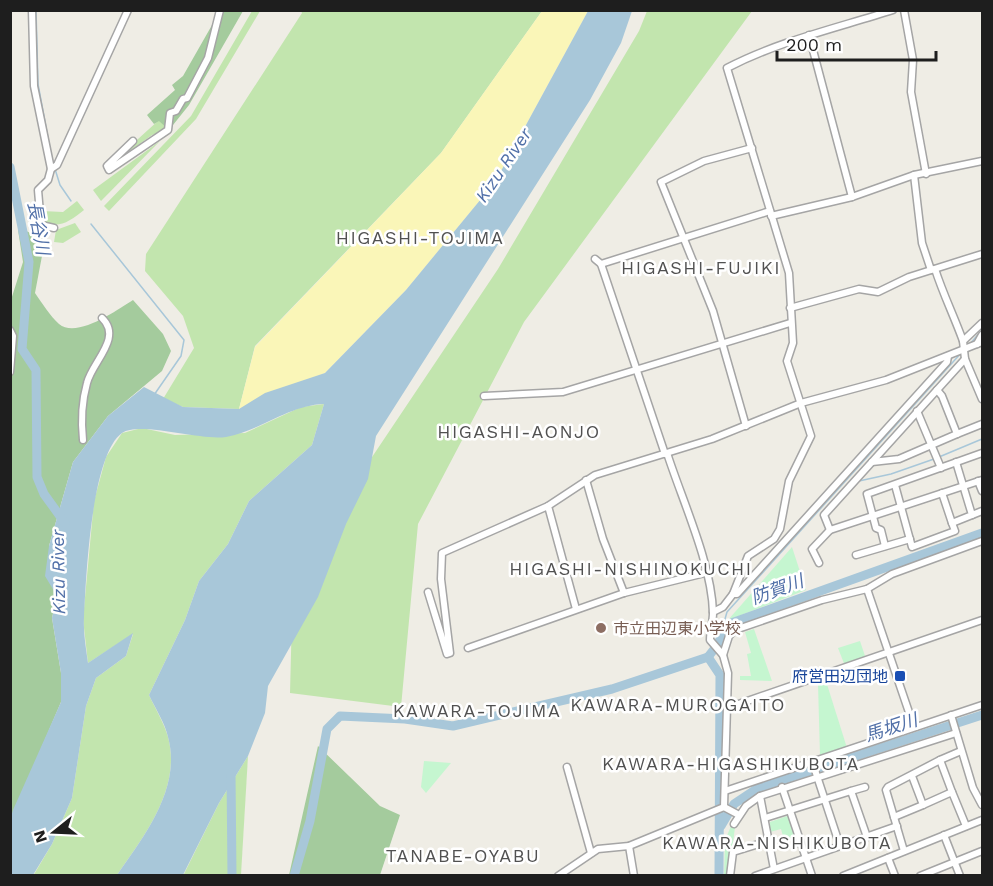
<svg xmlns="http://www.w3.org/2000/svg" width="993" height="886" viewBox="0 0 993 886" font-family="'Work Sans','Noto Sans JP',sans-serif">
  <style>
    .grass { fill: #c2e5ae }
    .forest { fill: #a4cb9d }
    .sand { fill: #faf6b8 }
    .park { fill: #c5f6d0 }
    .water { fill: #a8c7d9 }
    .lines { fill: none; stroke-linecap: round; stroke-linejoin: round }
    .stream { stroke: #a8c7d9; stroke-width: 1.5 }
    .river { stroke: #a8c7d9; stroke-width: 9 }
    .minor-casing { stroke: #a5a5a5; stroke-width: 9 }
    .minor { stroke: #fff; stroke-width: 6 }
    .education-dot { fill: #8d6e63; stroke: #fff; stroke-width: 2 }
    .transit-dot { fill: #1a4fb4; stroke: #fff; stroke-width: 2 }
    .labels { text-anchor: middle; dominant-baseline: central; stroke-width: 5; stroke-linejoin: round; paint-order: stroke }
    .education-label { font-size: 16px; fill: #785e54; stroke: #fff; text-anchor: start }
    .transit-label { font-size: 16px; fill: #164399; stroke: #fff; text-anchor: end }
    .water-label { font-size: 18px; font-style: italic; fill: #5170a8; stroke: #fff }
    .neighbourhood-label { font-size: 18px; letter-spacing: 1.5px; fill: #515151; stroke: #fff }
  </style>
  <rect width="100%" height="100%" fill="#efede5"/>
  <g class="grass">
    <polygon points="252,11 260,11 196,119 109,211 104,206 191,116"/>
    <polygon points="301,11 542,11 441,153 255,346 239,409 183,407 163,399 194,348 183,316 145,271 146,254 302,13"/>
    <polygon points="647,11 752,11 524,322 418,524 401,707 290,693 293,575 498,269 639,31"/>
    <polygon points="159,120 169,130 152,135 106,168"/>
    <polygon points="160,141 101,201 93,190"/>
    <path d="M77 201 84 210C70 221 60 229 43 222L42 211 63 212Z"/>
    <polygon points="75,223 81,232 63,243 54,242 56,230"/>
    <path d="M324 404 312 445 249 501 228 544 199 581 185 620 149 695C155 708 164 723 168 737 182 788 144 836 117 875L33 876 52 844 72 798 86 706 96 678 126 656 133 634 88 663 83 619 94 501 106 457 122 433 142 428 175 435 245 433 301 407Z"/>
    <polygon points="248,756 241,875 183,876 219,803"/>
  </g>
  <g class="forest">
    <polygon points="220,11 243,11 189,105 169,130 159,121 154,124 147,115 175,90 172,85 183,76"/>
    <path d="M22 229 45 240 35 293C42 303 50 316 59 324 77 339 117 310 133 300L163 334 171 351 162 371 108 416 73 462 49 546 57 596 52 618 61 673V702L11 819 10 303 23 262 18 230Z"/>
    <polygon points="318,746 380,806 400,815 380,875 289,875"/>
  </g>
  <polygon class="sand" points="542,11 588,11 495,182 406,290 325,373 239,409 255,347 441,153"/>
  <g class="park">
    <polygon points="792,547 806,590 728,620"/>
    <polygon points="754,629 772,681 740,680 740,676 751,676 747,654 751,653 745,632"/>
    <polygon points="860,641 866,659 845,666 838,648"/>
    <polygon points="826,681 847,748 820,756 818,684"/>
    <polygon points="424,761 451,763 426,793 421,787"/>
    <polygon points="790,815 797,836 784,840 781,829 770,832 770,822"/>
    <polygon points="732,824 735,827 729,875 724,876 725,840"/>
  </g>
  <path class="water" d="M588 11H632L621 43 590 100 376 436 368 479 346 524 318 597 268 686 265 713 248 756 219 803 183 875H117C144 836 182 788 168 737 165 723 155 708 149 695L185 620 199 581 228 544 249 501 312 445 324 404C289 405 260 431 226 437 200 441 140 421 122 433 91 455 86 579 84 617 83 632 86 648 88 663L133 633 126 656 96 678 86 706 72 798 52 844 33 875H11L10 820 13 810 61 702V673L52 618 57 596 45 576 49 546 73 462 108 416 144 387 183 407 239 409 265 393 325 373 406 290 495 182Z"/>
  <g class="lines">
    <g class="stream">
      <polyline points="36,10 38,84 50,149"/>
      <polyline points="69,146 123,28"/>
      <polyline points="55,169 60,185 71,201"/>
      <polyline points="91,224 184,340 181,356 154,395"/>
      <polyline points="969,345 982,330"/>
      <polyline points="939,457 982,439"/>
      <polyline points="859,481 891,474 934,459"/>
      <polyline points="723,626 727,612 962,352"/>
    </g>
    <g class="river">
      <polyline points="10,167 29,262 22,349 36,370 37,477 44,494 65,523"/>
      <polyline points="708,657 719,643 723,626 982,533"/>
      <polyline points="708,657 720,675 719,876"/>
      <polyline points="231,773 232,876"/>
      <polyline points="721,826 734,804 758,788 982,715"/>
      <polyline points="294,876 310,821 327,729 340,716 405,719 453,726 612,689 708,657"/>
    </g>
    <defs>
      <g id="minor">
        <polyline points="32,10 34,86 51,169 48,180 38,190 41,225 54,228"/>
        <polyline points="904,10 913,60 911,92 926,174"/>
        <polyline points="809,35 852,197"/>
        <polyline points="133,141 107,166 109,170 168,130 170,113 176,111 183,99 187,98 208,58 220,10"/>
        <polyline points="51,169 57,165 128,10"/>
        <polyline points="914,175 922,243 931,270"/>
        <polyline points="771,216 852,197 914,175 982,161"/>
        <polyline points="595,259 601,264 665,454"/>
        <polyline points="601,264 770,211"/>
        <path d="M935 269C943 294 954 316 963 341"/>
        <polyline points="790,308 859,289 878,292 909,277 982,254"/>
        <polyline points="982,323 963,341 965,359 982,399"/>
        <polyline points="10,330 13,336 10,372"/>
        <polyline points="977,344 982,335"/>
        <polyline points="484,396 563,392 790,323"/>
        <polyline points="917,411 941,468"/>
        <polyline points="746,426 713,311 661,182 704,161 752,148"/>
        <polyline points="957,434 982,424"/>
        <path d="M83 440C81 421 82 401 87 383 92 362 123 338 102 318"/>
        <path d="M667 453C682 500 712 564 713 613 713 622 710 631 710 640L723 655 729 636 735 630 822 600 867 589 892 574 982 541"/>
        <polyline points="872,462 899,459 957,434 942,396 937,390"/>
        <polyline points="586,480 603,539 624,593"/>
        <polyline points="978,481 982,491"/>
        <polyline points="895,485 912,547 955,531 952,523"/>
        <polyline points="942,493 952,523 972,515 956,462"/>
        <polyline points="972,515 982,511"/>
        <polyline points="830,530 824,515 965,359"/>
        <polyline points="885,546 881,530 876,528 867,494 982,453"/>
        <polyline points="856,555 910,539"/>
        <polyline points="819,563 812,549 830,530 982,480"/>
        <polyline points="867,589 914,727"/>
        <polyline points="428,592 447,654 450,653 441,579 442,553 548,506"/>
        <path d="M733 594 748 556 774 539 780 529 789 481 811 436 787 361 793 343 789 273 727 68C779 41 837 28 893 10"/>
        <polyline points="576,609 548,506 595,475 712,439 801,403 886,380 982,342"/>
        <polyline points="713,612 723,607 733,594 737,594 947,362 948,356"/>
        <polyline points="468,648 624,593 705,573"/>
        <polyline points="727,708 982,620"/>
        <polyline points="951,715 973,788 982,805"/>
        <polyline points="812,761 840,846"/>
        <polyline points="567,767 591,853"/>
        <polyline points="782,787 812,876"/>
        <polyline points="865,787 851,791 867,837"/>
        <polyline points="725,791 982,705"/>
        <polyline points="952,792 940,760 961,751"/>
        <polyline points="760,796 774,869"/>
        <polyline points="923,805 952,792 966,826"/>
        <polyline points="724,807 739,815"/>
        <polyline points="894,817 923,805 912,776"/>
        <polyline points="765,818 851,791"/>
        <polyline points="734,824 746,806 760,796 956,733"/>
        <polyline points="944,835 960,876"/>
        <polyline points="629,846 634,876"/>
        <polyline points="904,851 886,790 888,787 940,760"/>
        <polyline points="888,858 895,876"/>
        <polyline points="558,876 598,849 629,846 724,807 728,673 723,655"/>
        <polyline points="730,876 733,852 768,841"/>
        <polyline points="755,876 897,826"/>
        <polyline points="843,876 982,820"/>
        <polyline points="920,876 982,851"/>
      </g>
    </defs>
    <use href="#minor" class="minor-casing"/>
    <use href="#minor" class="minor"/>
  </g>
  <circle class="education-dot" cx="601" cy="628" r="6"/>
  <rect class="transit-dot" x="894" y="670" width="12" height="12" rx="3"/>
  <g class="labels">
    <g class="education-label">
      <text x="613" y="628">市立田辺東小学校</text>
    </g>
    <g class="transit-label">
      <text x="888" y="676">府営田辺団地</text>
    </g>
    <g class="water-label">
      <text transform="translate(503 165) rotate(-56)">Kizu River</text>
      <text transform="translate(39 228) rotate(80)">長谷川</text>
      <text transform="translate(58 572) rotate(-91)">Kizu River</text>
      <text transform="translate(777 589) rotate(-20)">防賀川</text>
      <text transform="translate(891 727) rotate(-18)">馬坂川</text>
    </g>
    <g class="neighbourhood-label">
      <text x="420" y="237">HIGASHI-TOJIMA</text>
      <text x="701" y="267">HIGASHI-FUJIKI</text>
      <text x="519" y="431">HIGASHI-AONJO</text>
      <text x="631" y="568">HIGASHI-NISHINOKUCHI</text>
      <text x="678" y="704">KAWARA-MUROGAITO</text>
      <text x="477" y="710">KAWARA-TOJIMA</text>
      <text x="731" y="763">KAWARA-HIGASHIKUBOTA</text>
      <text x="777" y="842">KAWARA-NISHIKUBOTA</text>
      <text x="463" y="855">TANABE-OYABU</text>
    </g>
  </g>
  <rect width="993" height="886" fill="none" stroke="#1e1e1e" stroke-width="24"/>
  <g transform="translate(54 832) rotate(252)" stroke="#ffffff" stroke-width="4.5" paint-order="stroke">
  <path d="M0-4.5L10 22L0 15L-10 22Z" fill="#1e1e1e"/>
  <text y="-9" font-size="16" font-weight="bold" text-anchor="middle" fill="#1e1e1e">N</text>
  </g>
  <path d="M777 51v9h159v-9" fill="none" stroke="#1e1e1e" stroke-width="3"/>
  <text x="786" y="51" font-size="18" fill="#1e1e1e" stroke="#ffffff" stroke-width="4.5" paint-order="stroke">200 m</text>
</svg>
